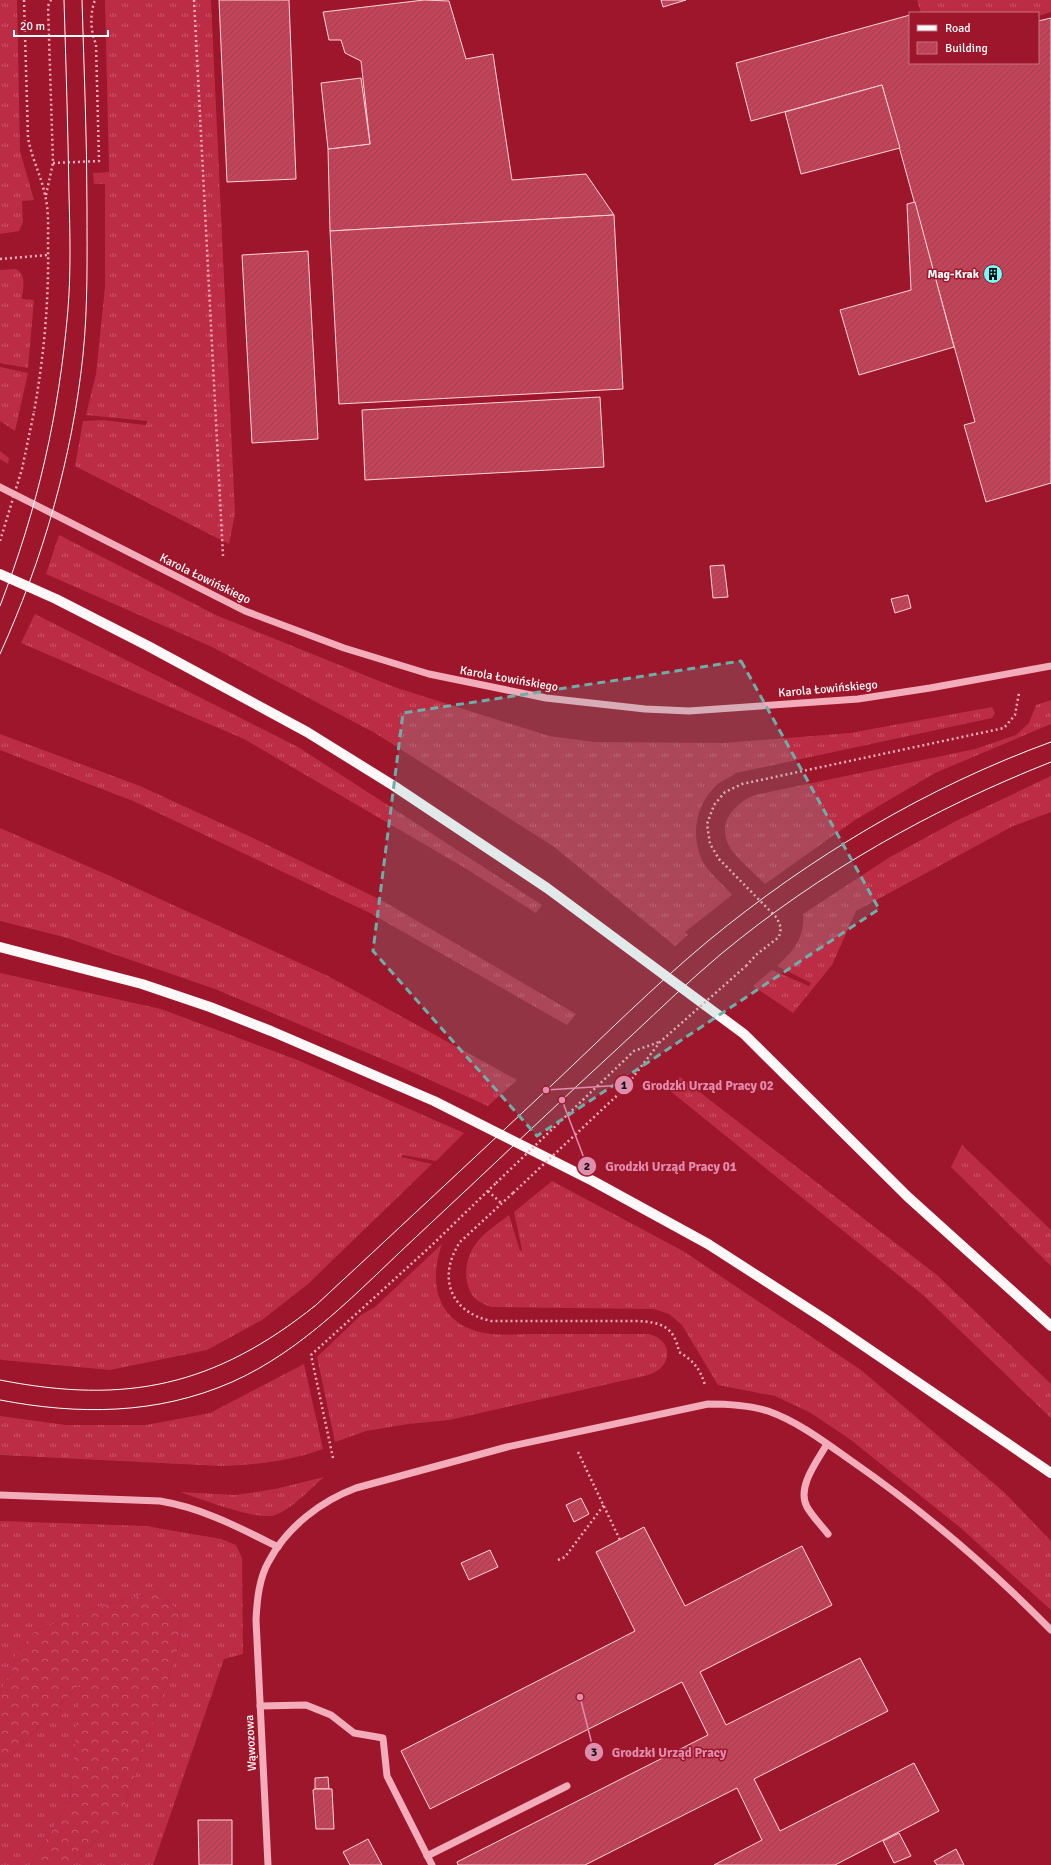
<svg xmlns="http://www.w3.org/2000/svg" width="1051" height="1865" viewBox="0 0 1051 1865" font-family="Signika,sans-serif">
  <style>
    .grass { fill: url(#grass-tufts) }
    .forest { fill: url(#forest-crowns) }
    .building { fill: url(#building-hatch); stroke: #fdd5dc }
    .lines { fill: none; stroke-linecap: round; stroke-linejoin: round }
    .path { stroke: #f3acb9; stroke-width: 2.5; stroke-dasharray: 2 3; stroke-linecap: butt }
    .minor { stroke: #f3acb9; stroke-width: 7 }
    .major { stroke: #fff8f9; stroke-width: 10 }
    .tram { stroke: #fff; stroke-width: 1 }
    .path-bridge { stroke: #f3acb9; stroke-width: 2.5; stroke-dasharray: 2 3; stroke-linecap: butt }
    .marked { fill: #6fada8; fill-opacity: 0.2; stroke: #6fada8; stroke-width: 3; stroke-dasharray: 8 5; stroke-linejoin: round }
    .labels { text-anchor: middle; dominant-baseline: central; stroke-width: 3; stroke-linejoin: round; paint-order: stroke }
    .poi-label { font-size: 12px; font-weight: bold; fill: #fff; stroke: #9d162b; text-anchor: end }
    .street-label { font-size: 12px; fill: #fff; stroke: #9d162b }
    .leader { fill: none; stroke: #e08cad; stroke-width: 1.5 }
    .callout-dot { fill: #e08cad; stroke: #9d162b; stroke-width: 1.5 }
    .mark-label { font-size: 12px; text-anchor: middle; font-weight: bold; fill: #111 }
    .callout-label { font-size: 13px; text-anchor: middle; font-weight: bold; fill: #e08cad; stroke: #9d162b; stroke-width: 3; stroke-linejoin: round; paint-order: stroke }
  </style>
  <defs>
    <pattern id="grass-tufts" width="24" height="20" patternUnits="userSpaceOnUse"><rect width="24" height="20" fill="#bc2d45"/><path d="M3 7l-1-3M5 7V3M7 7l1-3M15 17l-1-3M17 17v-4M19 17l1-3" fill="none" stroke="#c9576a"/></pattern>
    <pattern id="forest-crowns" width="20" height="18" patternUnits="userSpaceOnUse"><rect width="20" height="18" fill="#bc2d45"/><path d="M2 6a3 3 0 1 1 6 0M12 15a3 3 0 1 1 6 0" fill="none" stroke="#c9576a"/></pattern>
    <pattern id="building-hatch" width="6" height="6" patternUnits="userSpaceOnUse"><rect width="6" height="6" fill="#c54359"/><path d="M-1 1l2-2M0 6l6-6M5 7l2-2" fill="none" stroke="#8f4753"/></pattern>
  </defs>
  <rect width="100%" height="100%" fill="#9d162b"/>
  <g class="grass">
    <polygon points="0,0 17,0 20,151 34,200 22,201 23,222 19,231 0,234"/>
    <polygon points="105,0 211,0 235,514 229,544 75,466 83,421 102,420 146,425 147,421 86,415 96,374 105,287 105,184 94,184 93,173 109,172"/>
    <polygon points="917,0 1051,0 1051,12 1038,16 1038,13 921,13"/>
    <path d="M16 269C27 275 23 289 22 299L34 300 28 368 0 363V270Z"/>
    <polygon points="0,367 28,373 15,431 0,421"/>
    <polygon points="0,451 9,458 8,464 0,459"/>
    <path d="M59 535 218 616 394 687 549 736 594 742 723 743 850 733 992 707 995 713 992 718 736 773C731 777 723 780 718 784 696 803 690 834 702 860 707 871 724 885 732 895L685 932 688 935 675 946 553 846 375 733 212 647 46 574Z"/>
    <polygon points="35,614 298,747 542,905 536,913 465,868 244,739 21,643"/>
    <path d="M1051 700V724L935 773 855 820 765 884C755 874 743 864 734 853 714 829 730 805 755 795L975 749 1016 735 1029 723 1036 705Z"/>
    <polygon points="0,734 140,786 251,837 383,901 576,1014 567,1025 370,913 133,801 0,750"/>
    <path d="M1051 776V812L1013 826 856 911 832 965 793 1013 753 986 772 970 809 986 811 983 777 966C794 951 805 937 803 914L890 857 956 821Z"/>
    <polygon points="0,828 110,876 328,976 517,1080 488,1106 401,1067 215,989 64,937 0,921"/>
    <polygon points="0,973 161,1009 300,1061 464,1133 436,1161 403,1155 401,1157 432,1164 308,1284 262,1320 207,1350 110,1370 2,1360 0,1359"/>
    <polygon points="680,1077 937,1275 1051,1384 1051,1418 924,1296 669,1090"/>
    <polygon points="962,1145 1051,1230 1051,1266 951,1167"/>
    <path d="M552 1181 683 1251 861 1370 1005 1493 1051 1541V1610L962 1529 851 1440 811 1413 775 1396 718 1385 682 1325 669 1314 654 1309 491 1307C484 1304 475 1301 471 1293 462 1277 466 1255 478 1241 486 1231 499 1223 509 1215L520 1251 522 1250 514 1212Z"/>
    <path d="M442 1244C430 1277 434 1314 470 1329 489 1337 514 1334 534 1334 572 1334 611 1334 649 1334 675 1341 672 1368 648 1375L449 1420 408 1424 366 1431 335 1442 317 1357 361 1315 375 1307Z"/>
    <path d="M304 1364 323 1449C290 1461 256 1465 221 1466L0 1455V1416L66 1425H146L210 1413Z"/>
    <path d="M324 1477C311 1488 291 1510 275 1515 257 1521 201 1499 180 1492L236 1495 275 1489Z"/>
    <polygon points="0,1521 146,1526 221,1539 236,1545 242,1558 243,1654 224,1659 153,1865 72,1865 122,1813 177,1652 182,1617 160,1590 91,1609 34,1632 16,1654 13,1668 0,1693"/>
    <polygon points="81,1683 70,1802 30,1865 0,1865 0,1762 10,1757"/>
  </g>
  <polygon class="forest" points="160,1590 182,1617 177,1652 122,1813 72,1865 30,1865 70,1802 80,1684 10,1757 0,1762 0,1693 13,1668 16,1654 34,1632 91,1609"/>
  <g class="building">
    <polygon points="219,0 289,0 296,179 227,182"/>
    <polygon points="424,0 449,1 466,59 493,54 512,180 586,174 614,215 330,231 328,149 370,144 361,61 345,53 341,40 329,40 323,12"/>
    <polygon points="661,0 686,0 663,7"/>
    <polygon points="910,15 910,63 1038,63 1038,21 1051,18 1051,483 986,502 964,425 975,422 882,85 751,121 736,63"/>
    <polygon points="361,78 370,144 328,149 321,83"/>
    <polygon points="882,85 900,148 801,174 785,112"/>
    <polygon points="915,202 954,347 859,375 840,310 911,290 907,204"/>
    <polygon points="614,215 623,389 339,404 330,231"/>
    <polygon points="308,251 318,439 252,443 242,255"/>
    <polygon points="600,397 604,467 365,480 362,410"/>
    <polygon points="724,565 728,597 713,598 710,566"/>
    <polygon points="908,595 911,608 895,613 891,599"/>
    <polygon points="581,1498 589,1514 574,1522 566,1505"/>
    <polygon points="644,1527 685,1606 802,1546 832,1605 700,1672 726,1725 860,1658 888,1711 754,1779 780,1831 914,1763 939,1811 835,1865 714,1865 762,1840 737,1788 585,1865 458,1865 457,1862 708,1735 682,1682 430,1809 401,1751 635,1631 596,1552"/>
    <polygon points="490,1550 498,1567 469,1580 461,1563"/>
    <polygon points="328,1777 329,1789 315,1789 315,1778"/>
    <polygon points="315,1789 332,1789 334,1829 316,1829 313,1790"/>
    <polygon points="198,1820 232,1820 232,1865 199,1865"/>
    <polygon points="899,1833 911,1856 894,1863 883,1841"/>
    <polygon points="368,1839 382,1865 350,1865 343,1852"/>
    <polygon points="956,1849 964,1865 937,1865 934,1861"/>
  </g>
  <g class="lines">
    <g class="path">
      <path d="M24 0 28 137C31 157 41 175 45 195 49 211 48 228 48 244 49 301 44 356 34 412"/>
      <polyline points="194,0 223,556"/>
      <path d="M53 163 99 161 96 44C90 31 90 13 95 0"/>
      <polyline points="46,195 53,163 48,6 51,0"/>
      <polyline points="0,259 48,255"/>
      <polyline points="746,966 757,954 779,937 781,928 777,918 719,859 710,844 707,824 714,805 725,792 742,784 1004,728 1015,715 1019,693"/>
      <polyline points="488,1191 501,1203"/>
      <path d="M513 1193 460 1242C437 1277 450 1312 491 1321H636C661 1322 674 1326 679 1352 694 1361 700 1369 705 1385"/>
      <polyline points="578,1452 620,1540"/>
      <polyline points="333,1458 311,1355 431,1246 496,1183"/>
      <polyline points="558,1560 565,1557 604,1505"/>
    </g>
    <g class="minor">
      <polyline points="0,487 245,611 344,648 429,674 546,698 645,709 689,711 858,699 930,688 1051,666"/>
      <path d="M827 1444C818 1460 796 1487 807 1507 812 1516 821 1525 828 1534"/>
      <path d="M0 1495 160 1501C203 1508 240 1528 278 1547"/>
      <polyline points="260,1706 306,1705 331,1715 354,1733 383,1738 387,1776 432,1865"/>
      <polyline points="427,1856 567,1786"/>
      <path d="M268 1865 256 1620C257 1600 259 1578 269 1561 287 1527 321 1501 356 1488L507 1447 708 1404C728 1404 749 1405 768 1411 799 1422 826 1443 853 1462 925 1512 990 1568 1051 1630"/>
    </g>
    <g class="major">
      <polyline points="0,574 56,599 148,646 307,732 394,786 547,888 744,1034 908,1197 1051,1326"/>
      <polyline points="0,947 142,984 210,1007 271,1031 434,1101 593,1181 708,1244 826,1320 1051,1473"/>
    </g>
    <g class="tram">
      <path d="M0 606C38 507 59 415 68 309 71 271 70 233 69 195 68 130 66 65 64 0"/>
      <path d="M0 654C43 559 72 459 83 355 88 306 87 257 87 208 87 138 84 69 82 0"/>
      <path d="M0 1380C127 1405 215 1386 316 1305 395 1232 474 1158 553 1084 604 1036 654 986 708 941 810 857 927 787 1051 742"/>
      <path d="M0 1400C78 1415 157 1415 232 1382 304 1350 359 1290 416 1237 488 1170 559 1102 631 1036 661 1008 690 980 721 954 820 872 932 809 1051 762"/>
    </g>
    <g class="path-bridge">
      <polyline points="0,541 22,469 34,412"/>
      <polyline points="496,1183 634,1051 659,1042"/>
      <polyline points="513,1193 624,1089 660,1042 746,966"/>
    </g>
  </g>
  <path class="marked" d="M741 661 879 909 537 1136 373 951 403 713Z"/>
  <defs>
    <symbol id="building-disc" viewBox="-11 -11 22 22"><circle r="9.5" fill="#6efffd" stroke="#9d162b"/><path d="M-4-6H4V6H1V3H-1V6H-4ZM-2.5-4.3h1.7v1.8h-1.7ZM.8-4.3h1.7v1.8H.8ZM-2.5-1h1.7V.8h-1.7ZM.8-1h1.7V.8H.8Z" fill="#111"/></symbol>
  </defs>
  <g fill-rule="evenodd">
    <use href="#building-disc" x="982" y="263" width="22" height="22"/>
  </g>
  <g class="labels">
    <g class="poi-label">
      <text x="979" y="274">Mag-Krak</text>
    </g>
    <g class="street-label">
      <text transform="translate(205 579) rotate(26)">Karola Łowińskiego</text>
      <text transform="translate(509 679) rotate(10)">Karola Łowińskiego</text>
      <text transform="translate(828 689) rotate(-5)">Karola Łowińskiego</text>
      <text transform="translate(251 1743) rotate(-93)">Wąwozowa</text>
    </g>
  </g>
  <path class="leader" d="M546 1090L624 1085M562 1100L587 1166M580 1697L594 1752"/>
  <g class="callout-dot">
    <circle cx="546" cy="1090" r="4"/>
    <circle cx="562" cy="1100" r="4"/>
    <circle cx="580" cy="1697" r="4"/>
    <circle cx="624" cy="1085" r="10"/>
    <circle cx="587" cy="1166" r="10"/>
    <circle cx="594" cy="1752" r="10"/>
  </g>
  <g class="mark-label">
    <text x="624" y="1089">1</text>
    <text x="587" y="1170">2</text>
    <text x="594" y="1756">3</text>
  </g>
  <g class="callout-label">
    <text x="708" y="1090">Grodzki Urząd Pracy 02</text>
    <text x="671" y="1171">Grodzki Urząd Pracy 01</text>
    <text x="669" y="1757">Grodzki Urząd Pracy</text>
  </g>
  <rect x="909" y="12" width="130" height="52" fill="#9d162b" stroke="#c47380"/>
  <rect x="917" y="25" width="20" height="6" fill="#fff8f9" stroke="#c47380"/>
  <text x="945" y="32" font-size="12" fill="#ffffff">Road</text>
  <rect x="917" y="42" width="20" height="12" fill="url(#building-hatch)" stroke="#c47380"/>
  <text x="945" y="52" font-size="12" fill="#ffffff">Building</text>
  <path d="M14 30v6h94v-6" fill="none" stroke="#ffffff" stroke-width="2"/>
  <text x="20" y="30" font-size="12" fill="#ffffff" stroke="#9d162b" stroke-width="3" paint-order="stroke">20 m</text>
</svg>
